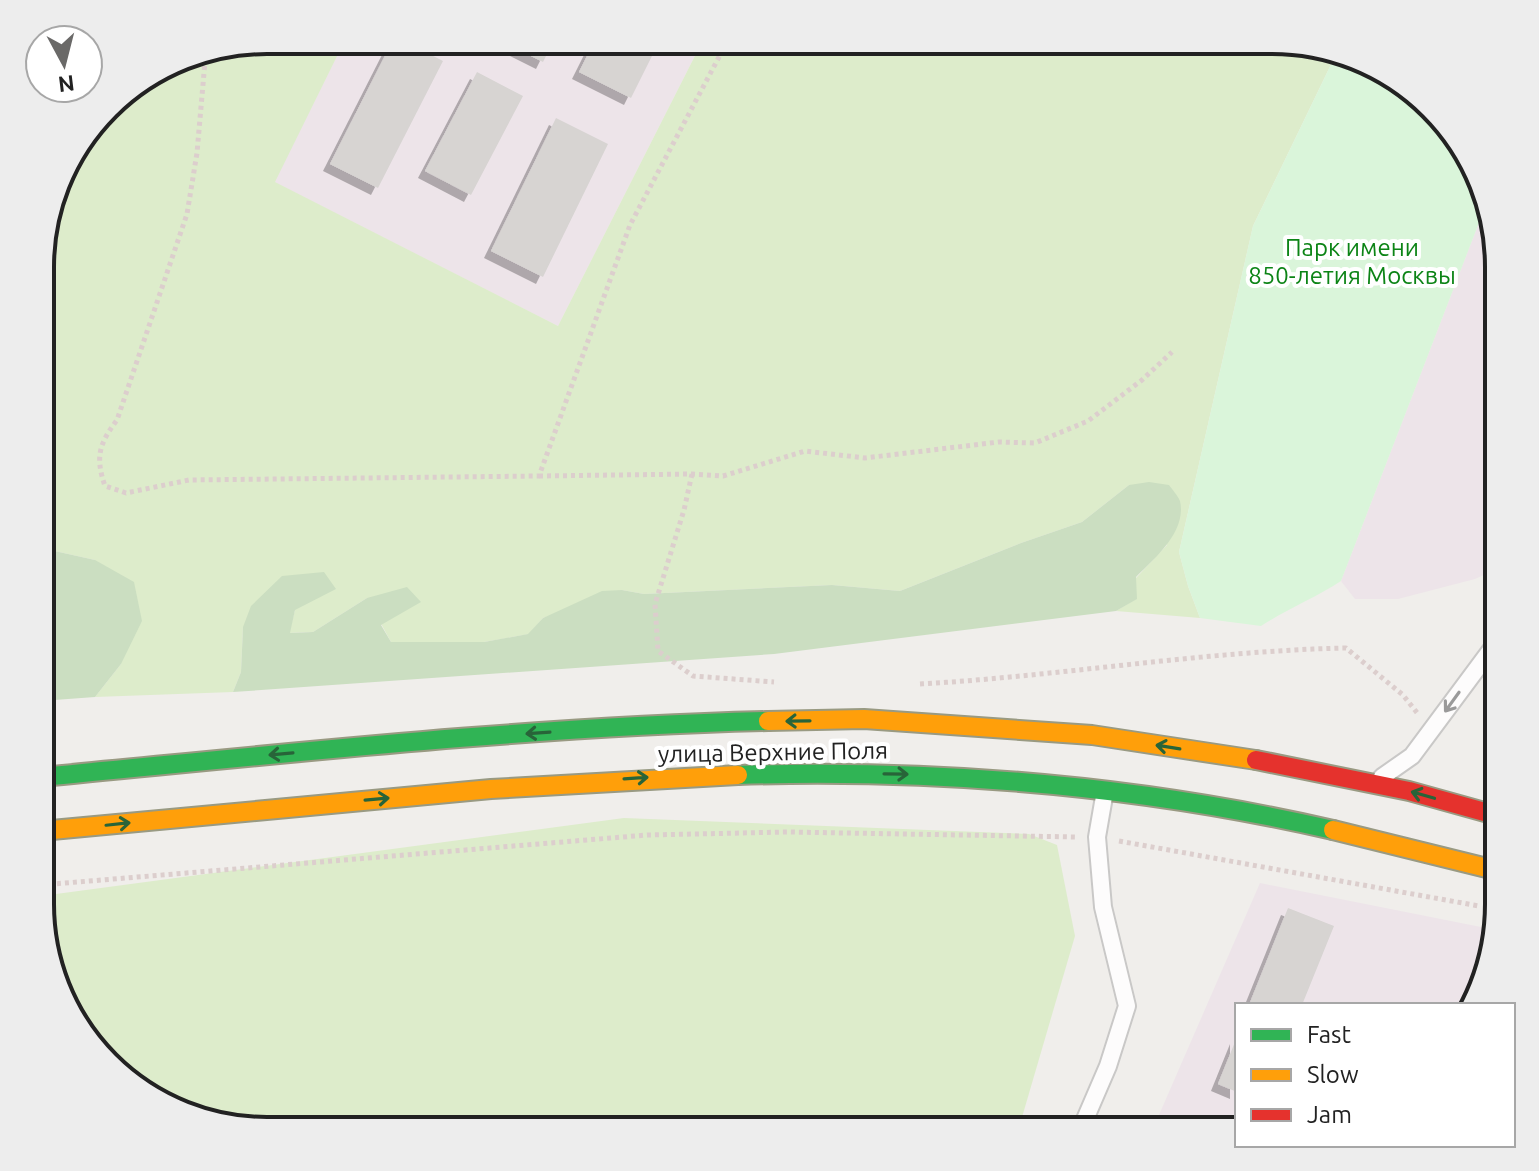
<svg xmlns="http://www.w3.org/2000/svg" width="1539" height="1171" viewBox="0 0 1539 1171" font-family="Ubuntu,sans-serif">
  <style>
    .industrial { fill: #ede4e9 }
    .grass { fill: #ddeccb }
    .forest { fill: #cbdec1 }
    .park { fill: #daf5da }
    .building { fill: #d7d4d2; filter: url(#shadow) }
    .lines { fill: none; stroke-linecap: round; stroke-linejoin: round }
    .lane-casing { stroke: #c9c8c7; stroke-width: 20 }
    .fast-casing { stroke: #999a82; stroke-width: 22 }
    .slow-casing { stroke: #999a82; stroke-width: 22 }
    .jam-casing { stroke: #999a82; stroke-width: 22 }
    .path { stroke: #dccecd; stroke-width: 5; stroke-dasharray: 4 4; stroke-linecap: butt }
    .lane { stroke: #fdfcfc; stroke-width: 16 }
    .fast { stroke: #30b455; stroke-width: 18 }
    .slow { stroke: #ff9f0a; stroke-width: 18 }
    .jam { stroke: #e5322d; stroke-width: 18 }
    .oneway { stroke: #9a9a9a }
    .oneway2 { stroke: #286439 }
    .labels { text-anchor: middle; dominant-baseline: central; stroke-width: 8; stroke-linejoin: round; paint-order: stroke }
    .park-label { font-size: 24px; fill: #0c8416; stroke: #fff }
    .street-label { font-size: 24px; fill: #222; stroke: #fff }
    .rim { fill: none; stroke: #222; stroke-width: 4 }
  </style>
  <defs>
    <filter id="shadow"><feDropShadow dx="-7" dy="7" stdDeviation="0" flood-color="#0004"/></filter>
  </defs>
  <rect width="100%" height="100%" fill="#f0eeeb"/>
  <g class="industrial">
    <polygon points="345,40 703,40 558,326 274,182"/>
    <polygon points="1485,207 1499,266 1499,568 1475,579 1398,599 1355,599 1341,581"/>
    <polygon points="1260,883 1496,930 1482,991 1473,1005 1237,1005 1237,1131 1152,1131"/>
  </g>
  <g class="grass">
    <polygon points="267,40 345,40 275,182 558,326 703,40 1287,40 1337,52 1253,226 1179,552 1188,586 1200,618 1116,611 1136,599 1136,578 1167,545 1129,485 1082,522 1021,543 900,591 832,585 644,594 622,590 543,618 529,634 484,642 391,642 367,598 313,632 289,633 295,610 243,627 241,672 233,692 95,697 121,664 95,560 41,548 42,237 70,154 118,96 193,52"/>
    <polygon points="624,818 1029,834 1057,845 1075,936 1018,1131 252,1131 180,1114 118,1075 64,1005 41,920 41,896"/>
  </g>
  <g class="forest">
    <path d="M1149 482 1169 485C1172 489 1178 496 1180 501 1187 532 1154 559 1136 577L1137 599 1116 611 774 654 233 692 241 672 243 627 251 606 282 576 324 572 336 589 295 610 290 633 313 632 367 598 407 587 421 602 381 625 391 642H484L528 634 543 618 602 591 622 590 644 594 832 585 900 591 1021 543 1082 522 1129 485Z"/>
    <polygon points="41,548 95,560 134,582 142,621 121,664 95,697 41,701"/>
  </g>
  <path class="park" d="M1337 52 1359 57 1421 96 1476 167 1485 207 1341 581C1315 598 1287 609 1261 626L1200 618 1188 586 1179 552 1253 226Z"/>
  <g class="building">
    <polygon points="393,40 402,40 443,61 378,188 330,164"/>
    <polygon points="499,40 554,40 543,62"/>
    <polygon points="595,40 660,40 631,98 579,72"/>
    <polygon points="477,72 523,96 471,195 425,171"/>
    <polygon points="556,118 608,144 543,277 491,251"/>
    <polygon points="1288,908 1334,926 1302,1005 1249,1005"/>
    <polygon points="1237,1037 1237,1092 1218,1084"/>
  </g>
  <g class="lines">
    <defs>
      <g id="lane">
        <polyline points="1382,777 1412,756 1499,639"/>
        <polyline points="1080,1131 1108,1066 1127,1006 1103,907 1097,837 1105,791"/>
      </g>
      <g id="fast">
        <path d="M738 775C939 769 1137 785 1333 830"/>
        <path d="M41 777C283 754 525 727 768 721"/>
      </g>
      <g id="slow">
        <polyline points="768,721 864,719 1092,735 1256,760"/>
        <polyline points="1333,830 1499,871"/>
        <polyline points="41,831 491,789 738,775"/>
      </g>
      <polyline id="jam" points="1256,760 1409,791 1499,816"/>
    </defs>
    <use href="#lane" class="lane-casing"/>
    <use href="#fast" class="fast-casing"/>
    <use href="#slow" class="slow-casing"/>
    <use href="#jam" class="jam-casing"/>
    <g class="path">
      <path d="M206 50 197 153 187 214 117 420C99 444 95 457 105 486L126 493 189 480 539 476 630 225 728 40"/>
      <polyline points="692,474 684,510 655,604 658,651 693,676 774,682"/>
      <polyline points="539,476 692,474 723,476 805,451 865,458 999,442 1035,443 1088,421 1142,380 1172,352"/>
      <path d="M920 684C1062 676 1203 651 1346 648L1403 695 1418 714"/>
      <polyline points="1119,841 1479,906"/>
      <polyline points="41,885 647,835 788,832 1077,837"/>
    </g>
    <use href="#lane" class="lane"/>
    <use href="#fast" class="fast"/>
    <use href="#slow" class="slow"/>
    <use href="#jam" class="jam"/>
  </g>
  <defs><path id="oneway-shaft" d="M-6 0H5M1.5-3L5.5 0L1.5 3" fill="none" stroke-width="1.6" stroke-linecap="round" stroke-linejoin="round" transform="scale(2)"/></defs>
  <use class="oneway" href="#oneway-shaft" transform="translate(1452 702) rotate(126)"/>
  <g class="oneway2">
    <use href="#oneway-shaft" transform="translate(798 721) rotate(179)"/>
    <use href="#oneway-shaft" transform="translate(538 733) rotate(176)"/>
    <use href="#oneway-shaft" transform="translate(1168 747) rotate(-171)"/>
    <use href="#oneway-shaft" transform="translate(281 754) rotate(175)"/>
    <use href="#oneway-shaft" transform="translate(896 774) rotate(1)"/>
    <use href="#oneway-shaft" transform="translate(636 778) rotate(-4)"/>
    <use href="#oneway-shaft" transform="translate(1423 795) rotate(-164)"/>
    <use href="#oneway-shaft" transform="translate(377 799) rotate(-5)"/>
    <use href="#oneway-shaft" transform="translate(118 824) rotate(-6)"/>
  </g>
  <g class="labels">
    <g class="park-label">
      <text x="1352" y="247">Парк имени<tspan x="1352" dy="28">850-летия Москвы</tspan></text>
    </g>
    <g class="street-label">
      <text transform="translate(773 752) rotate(-1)">улица Верхние Поля</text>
    </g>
  </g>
  <path d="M0 0H1539V1171H0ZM267 54H1272A213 213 0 0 1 1485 267V904A213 213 0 0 1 1272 1117H267A213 213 0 0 1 54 904V267A213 213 0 0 1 267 54Z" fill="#ededed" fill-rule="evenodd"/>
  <path class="rim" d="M267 54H1272A213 213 0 0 1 1485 267V904A213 213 0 0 1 1272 1117H267A213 213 0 0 1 54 904V267A213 213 0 0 1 267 54Z"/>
  <rect x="1235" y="1003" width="280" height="144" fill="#ffffff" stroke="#a7a7a7" stroke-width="2"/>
  <rect x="1251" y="1029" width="40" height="12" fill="#30b455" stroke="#a7a7a7" stroke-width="2"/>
  <text x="1307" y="1043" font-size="24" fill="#222222">Fast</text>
  <rect x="1251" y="1069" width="40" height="12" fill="#ff9f0a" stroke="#a7a7a7" stroke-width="2"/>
  <text x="1307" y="1083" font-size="24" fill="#222222">Slow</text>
  <rect x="1251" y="1109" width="40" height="12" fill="#e5322d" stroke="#a7a7a7" stroke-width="2"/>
  <text x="1307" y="1123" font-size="24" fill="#222222">Jam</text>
  <g transform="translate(64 64) rotate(173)"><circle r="38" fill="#ffffff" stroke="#a7a7a7" stroke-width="2"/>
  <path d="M0-6L14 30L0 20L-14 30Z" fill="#6a6968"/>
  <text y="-12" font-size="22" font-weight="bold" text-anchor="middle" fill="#222222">N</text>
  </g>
</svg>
